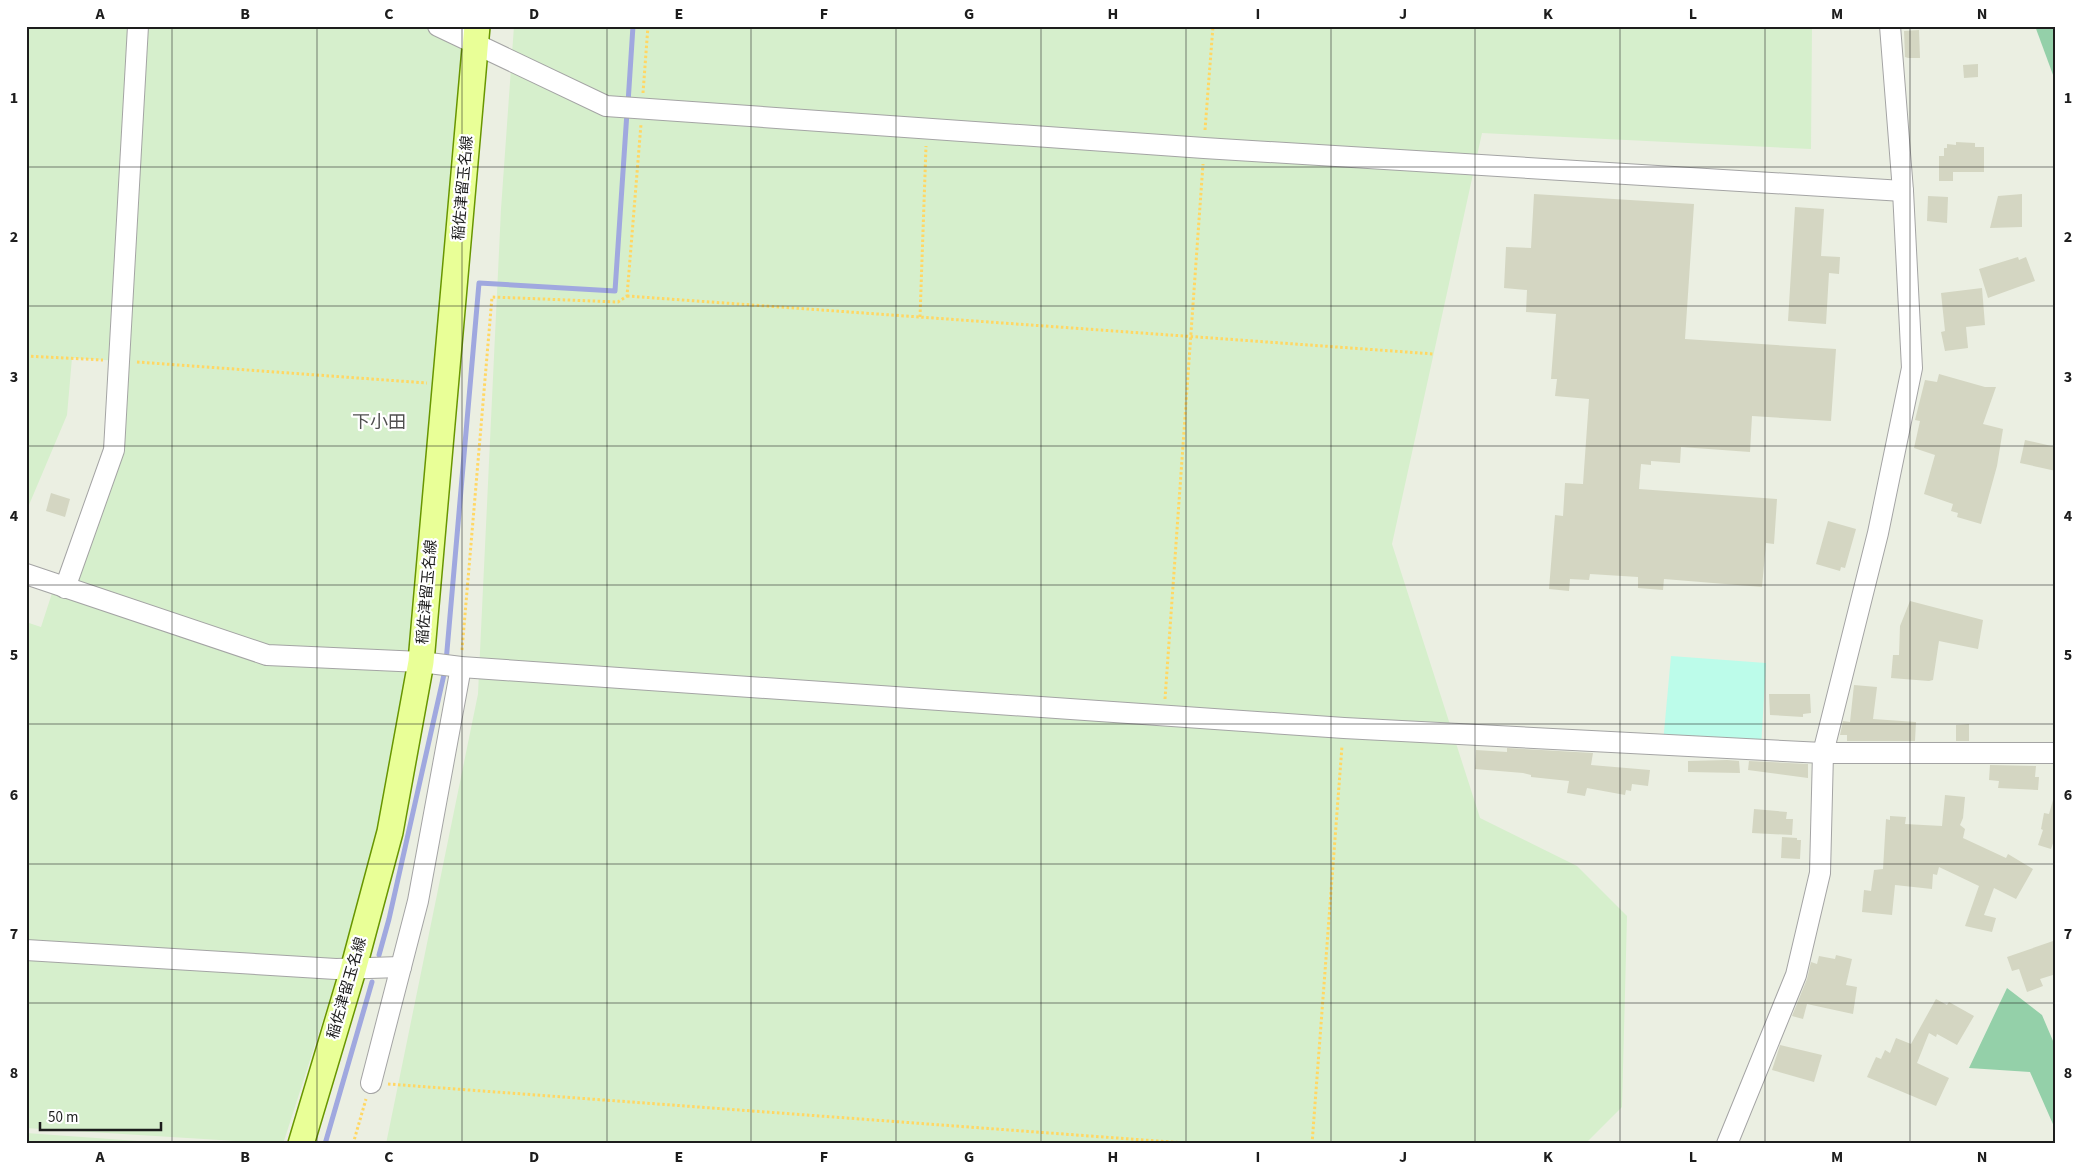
<svg xmlns="http://www.w3.org/2000/svg" width="2082" height="1170" viewBox="0 0 2082 1170" font-family="'Source Sans 3','Noto Sans JP',sans-serif">
  <style>
    .farmland { fill: #d6efcc }
    .forest { fill: #94d0a9 }
    .park { fill: #bcfcea }
    .lines { fill: none; stroke-linecap: round; stroke-linejoin: round }
    .stream { stroke: #a0a8df; stroke-width: 5 }
    .building { fill: #d4d6c2 }
    .minor-casing { stroke: #a4a4a4; stroke-width: 22 }
    .major-casing { stroke: #689600; stroke-width: 28 }
    .path { stroke: #ffd763; stroke-width: 3; stroke-dasharray: 2.5 2.5; stroke-linecap: butt }
    .minor { stroke: #fff; stroke-width: 20 }
    .major { stroke: #e9ff97; stroke-width: 25 }
    .grid { fill: none; stroke: #1d1d1d; stroke-width: 1; stroke-opacity: 0.55 }
    .labels { text-anchor: middle; dominant-baseline: central; stroke-width: 4.5; stroke-linejoin: round; paint-order: stroke }
    .street-label { font-size: 15px; fill: #1d1d1d; stroke: #fff }
    .quarter-label { font-size: 18px; fill: #505050; stroke: #fff }
    .neatline { fill: none; stroke: #1d1d1d; stroke-width: 2 }
    .grid-label { font-size: 16px; text-anchor: middle; font-weight: bold; fill: #1d1d1d }
  </style>
  <rect width="100%" height="100%" fill="#ebefe2"/>
  <g class="farmland">
    <polygon points="26,26 438,26 476,44 398,787 283,1144 26,1128 26,622 41,627 55,584 114,450 120,361 72,358 67,415 26,512"/>
    <polygon points="514,26 1812,26 1811,149 1482,133 1392,544 1480,818 1577,866 1627,916 1622,1107 1585,1144 386,1144 478,694 501,209"/>
    <polygon points="26,1133 180,1144 26,1144"/>
  </g>
  <g class="forest">
    <polygon points="2035,26 2056,26 2056,83"/>
    <polygon points="2007,988 2042,1015 2056,1048 2056,1131 2030,1072 1969,1068"/>
  </g>
  <polygon class="park" points="1671,656 1766,663 1761,748 1663,743"/>
  <g class="lines">
    <g class="stream">
      <polyline points="628,103 633,26"/>
      <polyline points="446,662 479,283 615,291 627,112"/>
      <polyline points="379,955 389,919 445,670"/>
      <polyline points="325,1144 372,982"/>
    </g>
  </g>
  <g class="building">
    <polygon points="1919,30 1920,58 1908,58 1905,57 1904,31"/>
    <polygon points="1978,64 1978,77 1964,78 1963,65"/>
    <polygon points="1956,142 1975,143 1975,147 1984,147 1984,172 1953,172 1953,181 1939,181 1939,156 1944,156 1944,148 1947,148 1947,144 1956,145"/>
    <polygon points="1534,194 1694,204 1685,339 1836,349 1831,421 1752,416 1750,452 1681,447 1680,463 1651,461 1651,465 1641,464 1639,489 1777,499 1774,544 1766,543 1762,587 1664,579 1663,590 1638,588 1638,577 1590,574 1589,580 1570,579 1569,591 1549,589 1555,515 1563,516 1565,483 1583,484 1589,399 1555,396 1557,379 1551,379 1556,314 1526,312 1527,290 1504,288 1506,247 1531,248"/>
    <polygon points="2022,194 2022,227 1990,228 1998,196"/>
    <polygon points="1928,196 1948,197 1947,223 1927,221"/>
    <polygon points="1795,207 1824,209 1821,256 1840,257 1839,274 1829,273 1826,324 1788,321"/>
    <polygon points="2018,257 2019,260 2026,257 2035,281 1988,298 1979,269"/>
    <polygon points="1982,288 1985,325 1966,327 1968,348 1945,351 1941,332 1945,331 1941,293"/>
    <polygon points="1939,374 1985,387 1996,387 1983,424 2003,429 1997,466 1981,524 1957,517 1958,513 1951,511 1953,504 1924,494 1935,455 1914,448 1920,421 1915,420 1925,380 1937,382"/>
    <polygon points="2025,440 2056,447 2056,471 2020,463"/>
    <polygon points="51,493 70,499 65,517 46,511"/>
    <polygon points="1828,521 1856,529 1845,568 1841,567 1840,571 1816,564"/>
    <polygon points="1910,601 1983,620 1978,649 1939,641 1933,680 1929,681 1891,678 1893,655 1899,655 1900,626"/>
    <polygon points="1854,685 1877,687 1873,719 1916,722 1915,741 1847,741 1847,735 1840,735 1843,721 1850,722"/>
    <polygon points="1769,694 1810,694 1811,713 1803,714 1803,717 1770,715"/>
    <polygon points="1969,724 1969,741 1956,741 1956,725"/>
    <polygon points="1507,748 1593,753 1591,765 1650,770 1648,786 1632,784 1631,791 1626,790 1625,795 1587,788 1585,796 1567,793 1569,781 1531,777 1531,775 1523,773 1475,769 1476,750 1507,752"/>
    <polygon points="1727,760 1739,761 1740,773 1688,772 1688,761"/>
    <polygon points="1749,761 1808,764 1808,778 1748,770"/>
    <polygon points="1990,765 2036,766 2035,777 2039,777 2038,790 1998,788 1999,781 1989,780"/>
    <polygon points="1945,795 1965,797 1963,818 1960,825 1965,829 1963,838 2006,858 2008,854 2033,869 2016,899 1994,888 1984,915 1996,918 1992,932 1965,926 1979,886 1939,867 1937,875 1933,874 1932,889 1895,885 1892,915 1862,912 1864,890 1871,891 1874,870 1883,869 1886,819 1890,820 1890,816 1906,817 1905,824 1942,826"/>
    <polygon points="2053,800 2056,800 2056,835 2051,849 2038,845 2043,830 2041,829 2044,813 2049,814"/>
    <polygon points="1754,809 1787,812 1786,819 1793,819 1792,835 1752,833"/>
    <polygon points="1782,837 1797,838 1797,840 1801,840 1800,859 1781,858"/>
    <polygon points="2056,940 2056,974 2040,979 2043,986 2027,992 2019,969 2012,971 2007,957"/>
    <polygon points="1836,955 1852,959 1846,985 1857,987 1853,1014 1807,1004 1803,1019 1792,1016 1807,979 1811,962 1817,964 1819,956 1835,959"/>
    <polygon points="1936,999 1947,1005 1949,1002 1974,1016 1957,1045 1937,1034 1936,1037 1929,1033 1917,1063 1949,1078 1936,1106 1867,1077 1876,1057 1881,1059 1885,1050 1890,1053 1896,1038 1911,1044"/>
    <polygon points="1780,1045 1822,1055 1814,1082 1772,1070"/>
  </g>
  <g class="lines">
    <defs>
      <g id="minor">
        <polyline points="438,26 606,106 1204,148 1903,191"/>
        <polyline points="26,574 267,655 421,662 461,667 1344,728 1823,753 2056,753"/>
        <polyline points="65,588 114,450 138,26"/>
        <polyline points="26,950 336,969 401,967"/>
        <polyline points="371,1083 418,901 461,667"/>
        <polyline points="1727,1144 1796,975 1820,873 1823,753 1878,533 1912,368 1903,191 1890,26"/>
      </g>
      <polyline id="major" points="301,1144 353,970 390,832 421,662 477,26"/>
    </defs>
    <use href="#minor" class="minor-casing"/>
    <use href="#major" class="major-casing"/>
    <g class="path">
      <polyline points="643,93 648,26"/>
      <polyline points="1205,130 1213,26"/>
      <polyline points="627,296 1434,354"/>
      <polyline points="920,317 926,146"/>
      <polyline points="26,356 103,360"/>
      <polyline points="137,362 427,383"/>
      <polyline points="462,650 492,297 618,302 627,296 641,124"/>
      <polyline points="1165,699 1203,164"/>
      <polyline points="388,1084 1198,1144"/>
      <polyline points="353,1144 366,1099"/>
      <polyline points="1312,1144 1342,746"/>
    </g>
    <use href="#minor" class="minor"/>
    <use href="#major" class="major"/>
  </g>
  <path class="grid" d="M172 26V1144M317 26V1144M462 26V1144M607 26V1144M751 26V1144M896 26V1144M1041 26V1144M1186 26V1144M1331 26V1144M1475 26V1144M1620 26V1144M1765 26V1144M1910 26V1144M26 167H2056M26 306H2056M26 446H2056M26 585H2056M26 724H2056M26 864H2056M26 1003H2056"/>
  <g class="labels">
    <g class="street-label">
      <text transform="translate(463 188) rotate(-85)">稲佐津留玉名線</text>
      <text transform="translate(427 592) rotate(-85)">稲佐津留玉名線</text>
      <text transform="translate(347 988) rotate(-74)">稲佐津留玉名線</text>
    </g>
    <g class="quarter-label">
      <text x="379" y="422">下小田</text>
    </g>
  </g>
  <rect width="2082" height="1170" fill="none" stroke="#ffffff" stroke-width="55"/>
  <path d="M40 1122v8h121v-8" fill="none" stroke="#1d1d1d" stroke-width="2.5"/>
  <text x="48" y="1122" font-size="15" fill="#1d1d1d" stroke="#ffffff" stroke-width="4" paint-order="stroke">50 m</text>
  <rect x="28" y="28" width="2026" height="1114" class="neatline"/>
  <g class="grid-label">
    <text x="100" y="19">A</text>
    <text x="245" y="19">B</text>
    <text x="389" y="19">C</text>
    <text x="534" y="19">D</text>
    <text x="679" y="19">E</text>
    <text x="824" y="19">F</text>
    <text x="969" y="19">G</text>
    <text x="1113" y="19">H</text>
    <text x="1258" y="19">I</text>
    <text x="1403" y="19">J</text>
    <text x="1548" y="19">K</text>
    <text x="1693" y="19">L</text>
    <text x="1837" y="19">M</text>
    <text x="1982" y="19">N</text>
    <text x="14" y="103">1</text>
    <text x="2068" y="103">1</text>
    <text x="14" y="242">2</text>
    <text x="2068" y="242">2</text>
    <text x="14" y="382">3</text>
    <text x="2068" y="382">3</text>
    <text x="14" y="521">4</text>
    <text x="2068" y="521">4</text>
    <text x="14" y="660">5</text>
    <text x="2068" y="660">5</text>
    <text x="14" y="800">6</text>
    <text x="2068" y="800">6</text>
    <text x="14" y="939">7</text>
    <text x="2068" y="939">7</text>
    <text x="14" y="1078">8</text>
    <text x="2068" y="1078">8</text>
    <text x="100" y="1162">A</text>
    <text x="245" y="1162">B</text>
    <text x="389" y="1162">C</text>
    <text x="534" y="1162">D</text>
    <text x="679" y="1162">E</text>
    <text x="824" y="1162">F</text>
    <text x="969" y="1162">G</text>
    <text x="1113" y="1162">H</text>
    <text x="1258" y="1162">I</text>
    <text x="1403" y="1162">J</text>
    <text x="1548" y="1162">K</text>
    <text x="1693" y="1162">L</text>
    <text x="1837" y="1162">M</text>
    <text x="1982" y="1162">N</text>
  </g>
</svg>
